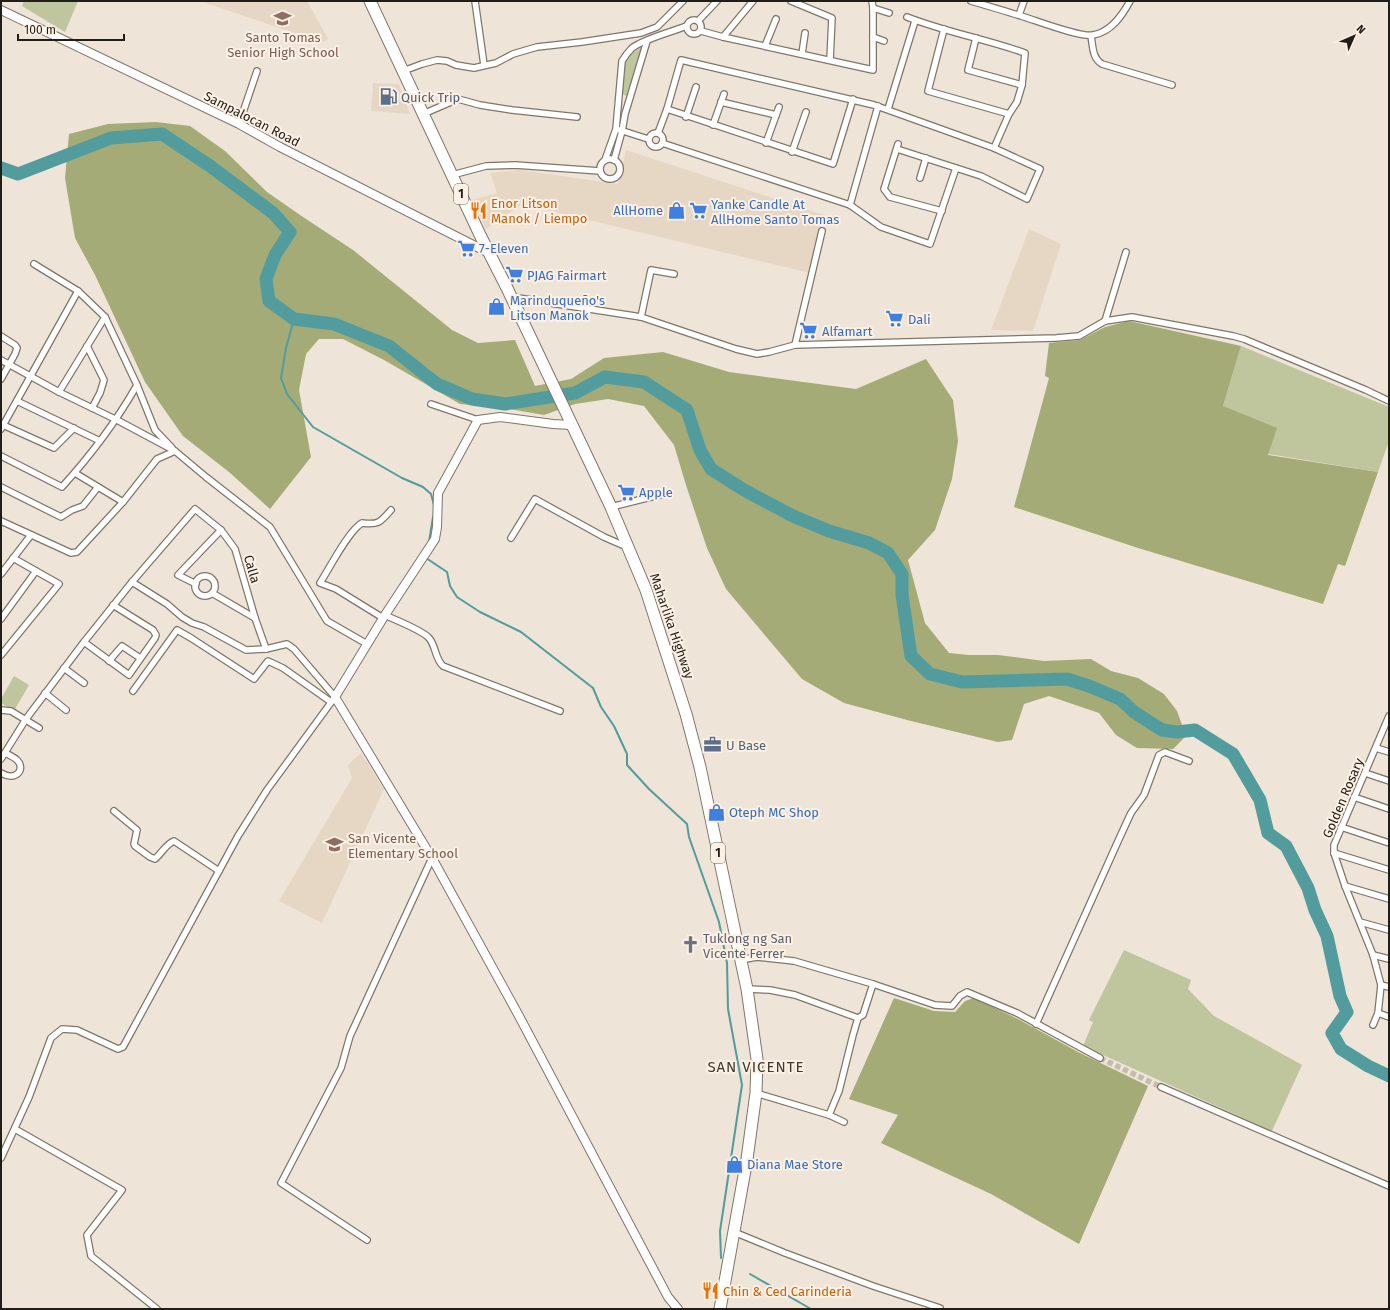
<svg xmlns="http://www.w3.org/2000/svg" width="1390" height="1310" viewBox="0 0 1390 1310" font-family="'Fira Sans',sans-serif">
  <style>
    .built { fill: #e6d7c4 }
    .green { fill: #bfc59d }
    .forest { fill: #a4ab76 }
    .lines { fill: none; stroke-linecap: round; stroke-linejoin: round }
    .stream { stroke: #529c9e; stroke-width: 2 }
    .river { stroke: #529c9e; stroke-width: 13 }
    .street-tunnel { stroke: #c5bcb1; stroke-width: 5.5; stroke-dasharray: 5.5 3; stroke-linecap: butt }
    .street-casing { stroke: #7f766a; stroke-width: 8 }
    .secondary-casing { stroke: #7f766a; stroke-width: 10 }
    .highway-casing { stroke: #7f766a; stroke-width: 13 }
    .street { stroke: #fff; stroke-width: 5.5 }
    .secondary { stroke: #fff; stroke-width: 8 }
    .highway { stroke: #fff; stroke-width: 11 }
    .labels { text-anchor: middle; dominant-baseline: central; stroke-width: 4; stroke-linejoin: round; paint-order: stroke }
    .shield { fill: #fcf1e4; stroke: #635d55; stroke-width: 1 }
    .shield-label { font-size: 12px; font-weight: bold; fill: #211d18 }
    .education-label { font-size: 13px; fill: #785e54; stroke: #fcf1e4 }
    .service-label { font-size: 13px; fill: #4e5e75; stroke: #fcf1e4; text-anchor: start }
    .street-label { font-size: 13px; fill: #211d18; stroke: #fcf1e4 }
    .food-label { font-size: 13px; fill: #c56008; stroke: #fcf1e4; text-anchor: start }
    .shop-label { font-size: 13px; fill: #366cbe; stroke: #fcf1e4; text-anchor: start }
    .worship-label { font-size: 13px; fill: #5b616d; stroke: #fcf1e4; text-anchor: start }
    .quarter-label { font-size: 15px; letter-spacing: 1px; fill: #40372d; stroke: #fcf1e4 }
  </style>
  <rect width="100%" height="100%" fill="#eee4d7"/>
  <g class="built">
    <polygon points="200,1 307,1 328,39 324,42 300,35"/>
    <polygon points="373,83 399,84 410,114 371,111"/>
    <polygon points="626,150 824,215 810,273 522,204 486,229 472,200 497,193 490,173 519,170 618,184"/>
    <polygon points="1029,229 1061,244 1033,331 991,330"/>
    <polygon points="361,753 384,789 322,923 279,901 352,778 348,765"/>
  </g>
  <g class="green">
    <polygon points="24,1 78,1 65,32 22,6"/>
    <path d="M641 48 643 51 627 96 621 94C623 76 620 56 641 48Z"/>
    <polygon points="1241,346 1389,407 1389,441 1378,472 1268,454 1223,406"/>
    <polygon points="14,676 29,685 14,711 1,703 1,699"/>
    <polygon points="1124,950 1191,980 1188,989 1214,1016 1302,1065 1272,1131 1083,1046 1093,1022 1089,1020"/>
  </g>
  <g class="forest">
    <polygon points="156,122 190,126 225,151 267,192 300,215 353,250 452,330 478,343 515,340 535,386 571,379 604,358 663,352 729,372 856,389 926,359 953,400 958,441 952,479 935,530 908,560 925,623 949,653 969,655 998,655 1044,661 1091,659 1111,671 1138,678 1164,694 1177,711 1186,736 1173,749 1137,748 1116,735 1099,713 1049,696 1024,704 1012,740 998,742 911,721 844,703 802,679 726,589 707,548 686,485 674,445 644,406 608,399 575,404 544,415 504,408 460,404 384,360 343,339 319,339 306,354 299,390 311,457 270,509 229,472 183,436 145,382 95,275 75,238 65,178 69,134 108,124"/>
    <polygon points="1129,321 1241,346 1223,406 1277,428 1268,455 1378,472 1345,566 1338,564 1323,604 1138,548 1014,507 1049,378 1045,376 1049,343 1080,340 1105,327"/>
    <polygon points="894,998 934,1011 955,1012 965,1001 974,998 1018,1019 1078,1052 1148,1086 1079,1244 991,1194 881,1143 898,1115 849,1099"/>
  </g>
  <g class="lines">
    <g class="stream">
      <polyline points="294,319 286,348 281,378 287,394 313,427 402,478 423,487 431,494 434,505"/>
      <polyline points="429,542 433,517"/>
      <polyline points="426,558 447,572 450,586 457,597 480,612 521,632 593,688 601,707 614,726 627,754 627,765 649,789 687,824 689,837 719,922 727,963 728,1009 742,1085 720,1231 721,1258"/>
      <polyline points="750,1274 811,1309"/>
    </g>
    <polyline class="river" points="1,168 18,174 111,138 162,134 210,166 273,213 290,232 275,255 266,279 269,301 294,319 334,324 389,346 437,384 472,399 505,404 575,393 605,377 644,382 687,410 700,450 711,469 744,490 793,516 829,531 869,543 888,553 902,574 902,595 911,656 930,674 962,682 1067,679 1089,686 1120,699 1134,712 1162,730 1177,732 1195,730 1233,754 1260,800 1268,833 1286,846 1308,888 1315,910 1327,936 1340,996 1347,1012 1332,1033 1341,1049 1368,1066 1389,1076"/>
    <polyline class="street-tunnel" points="1100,1058 1161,1087"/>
    <defs>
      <g id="street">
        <polyline points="475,1 484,65"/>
        <polyline points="791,1 832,18 830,60"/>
        <path d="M971 1C988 6 1005 11 1021 16 1035 20 1081 38 1093 35 1111 32 1122 16 1130 1"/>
        <polyline points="873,8 889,13"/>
        <polyline points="1019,15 1024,1"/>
        <path d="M907 17C945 32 986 39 1025 53L1022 85 1017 102 1009 114 994 148"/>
        <circle cx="694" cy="27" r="7"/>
        <polyline points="698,21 717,1"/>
        <polyline points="944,29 928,91 1009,114"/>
        <polyline points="701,31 723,37 873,70 873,8 872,1"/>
        <path d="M1091 36C1093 46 1092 58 1102 64L1172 85"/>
        <polyline points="723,37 753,1"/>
        <polyline points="873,37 884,41"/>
        <polyline points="976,38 968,70 1022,85"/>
        <polyline points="765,46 776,19"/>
        <polyline points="802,54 805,33"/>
        <polyline points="403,71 422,64 437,60 447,61 456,65 474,68 496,63 513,54 537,47 582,42 641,33 657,27 683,1"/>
        <polyline points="721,102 776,115"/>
        <polyline points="667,109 833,164 853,99"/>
        <polyline points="888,109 915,21"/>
        <polyline points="423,114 458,99 480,105 512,110 577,117"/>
        <polyline points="686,117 696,87"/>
        <polyline points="239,124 257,71"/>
        <polyline points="713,125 724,94"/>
        <polyline points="620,130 648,139"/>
        <circle cx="656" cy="140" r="7"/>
        <polyline points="658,133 667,109 681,60 874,105 994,148 1040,169 1027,199 981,176 897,149"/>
        <polyline points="662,143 850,205 881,227 930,244 956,168"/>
        <polyline points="766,143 779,107"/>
        <polyline points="898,144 884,189 890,197 942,211"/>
        <polyline points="792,152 806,112"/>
        <circle cx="610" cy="169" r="10"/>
        <path d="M605 160 616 129 622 61C625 56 628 52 632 48 644 39 672 32 686 26"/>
        <polyline points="614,160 622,131 625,114 647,41"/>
        <polyline points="452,175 486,166 515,165 600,171"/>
        <polyline points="920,178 926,158"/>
        <polyline points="850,205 878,106"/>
        <polyline points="34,264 78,291"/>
        <polyline points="512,297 641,317 736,349 757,354 769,352 795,345 1056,338 1079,336 1105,321 1132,317 1233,336 1244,339 1366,390 1389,401"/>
        <polyline points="641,317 651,270 674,274"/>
        <polyline points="1105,321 1126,252"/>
        <polyline points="1,336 15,345 17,348 15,354 1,379"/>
        <polyline points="795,345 822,231"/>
        <polyline points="87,346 104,380 100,393 92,408"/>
        <polyline points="1,360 59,392 117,420 175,451"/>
        <polyline points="137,385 155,430 172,448"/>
        <polyline points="59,392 105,317"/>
        <polyline points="17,401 100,441"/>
        <polyline points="431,404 478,420"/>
        <polyline points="3,425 54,448 74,428"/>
        <path d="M1 429 78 291 105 317 137 385C116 422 91 455 62 487L1 456"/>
        <polyline points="75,473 123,502"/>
        <polyline points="1,487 61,517 72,510 83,506 98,487"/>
        <polyline points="611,507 667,493"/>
        <polyline points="1,521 71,553 77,552 123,502 157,459 175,451 206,477 270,527 327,621 367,644"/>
        <polyline points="511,538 535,499 604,537 627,547"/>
        <polyline points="1,574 31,535"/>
        <circle cx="205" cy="586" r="10"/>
        <polyline points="196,584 178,575 221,530"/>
        <polyline points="212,593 255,618"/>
        <path d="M385 615C395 620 422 630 429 638 436 646 435 659 443 666L560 711"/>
        <path d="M383 618 336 589 320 583C329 569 349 530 362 523 378 525 380 523 391 510"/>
        <polyline points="1,619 36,571"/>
        <polyline points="84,642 129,675 155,638 156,635 153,630 113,605"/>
        <polyline points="1,655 59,584 13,558"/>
        <polyline points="109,661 122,646 140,658"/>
        <polyline points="64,668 84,683"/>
        <polyline points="133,691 177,630 191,638 254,679 268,661 283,668 331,702"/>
        <polyline points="45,693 66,710"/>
        <polyline points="1,710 11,711 39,728"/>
        <polyline points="1376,748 1389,752"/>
        <polyline points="1,759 26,719 84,642 132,582 195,509 221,530 235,549 255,618 266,649"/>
        <path d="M1 773C16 782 26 769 17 760 14 757 9 755 5 753"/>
        <polyline points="1365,773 1389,781"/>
        <polyline points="1354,797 1389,809"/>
        <path d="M114 811 137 830 134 844 135 846 150 857 155 859C162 853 166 844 174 841L219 871"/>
        <polyline points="1341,827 1389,843"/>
        <polyline points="1334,853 1389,870"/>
        <polyline points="1345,886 1389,899"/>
        <polyline points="1360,922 1389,930"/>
        <polyline points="1373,955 1389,959"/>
        <polyline points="740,960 757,957 794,961 873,984 935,1005 952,1006 960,996 967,992 1017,1013 1100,1058"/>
        <polyline points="1381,985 1389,987"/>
        <polyline points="747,989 770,990 795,995 858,1018"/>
        <polyline points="1378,1013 1389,1017"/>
        <polyline points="1036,1024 1119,839 1131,813 1144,795 1159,755 1165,752 1189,761"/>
        <polyline points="1373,1025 1378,1013 1381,985 1373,955 1345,886 1334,853 1334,845 1389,716"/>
        <polyline points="1161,1087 1389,1186"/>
        <polyline points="756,1093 829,1115 839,1091 853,1035 858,1018 863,1015 873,984"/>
        <polyline points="829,1115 844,1122"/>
        <polyline points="15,1129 122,1190 87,1235 91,1256 157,1309"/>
        <polyline points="1,1158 29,1097 51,1038 62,1029 77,1030 118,1049 123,1047 238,836 267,790 335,697 294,649 287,644 266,649 246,650 204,627 192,623 182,617 167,604 132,582"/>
        <polyline points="734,1232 785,1253 873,1286 940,1308"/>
        <polyline points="367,1240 281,1183 341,1068 350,1036 432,858"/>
      </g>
      <g id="secondary">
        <polyline points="1,10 239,124 280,147 489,253"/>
        <polyline points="571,425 553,424 500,417 478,420 438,493 437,527 435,539 385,615 335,697 432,858 519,1016 668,1297 678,1309"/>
      </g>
      <polyline id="highway" points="370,1 481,237 507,288 611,507 646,590 686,714 700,767 747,989 757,1059 756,1093 747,1159 720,1309"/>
    </defs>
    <use href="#street" class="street-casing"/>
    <use href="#secondary" class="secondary-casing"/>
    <use href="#highway" class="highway-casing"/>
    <use href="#street" class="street"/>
    <use href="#secondary" class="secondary"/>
    <use href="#highway" class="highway"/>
  </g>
  <defs>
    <symbol id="school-bare" viewBox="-9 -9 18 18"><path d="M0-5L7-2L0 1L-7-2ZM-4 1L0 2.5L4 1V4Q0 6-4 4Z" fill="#8d6e63" stroke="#fcf1e4" stroke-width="2.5" paint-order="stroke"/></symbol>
    <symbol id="fuel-bare" viewBox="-9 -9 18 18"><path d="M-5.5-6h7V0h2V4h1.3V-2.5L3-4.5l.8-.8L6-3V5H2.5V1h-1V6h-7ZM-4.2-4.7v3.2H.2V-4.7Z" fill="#5c6f8a" stroke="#fcf1e4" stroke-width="2.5" paint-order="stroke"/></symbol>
    <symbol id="restaurant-bare" viewBox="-9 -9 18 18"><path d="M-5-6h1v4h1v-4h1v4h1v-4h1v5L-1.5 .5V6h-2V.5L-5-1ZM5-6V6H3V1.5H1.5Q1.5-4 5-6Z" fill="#e8710a" stroke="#fcf1e4" stroke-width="2.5" paint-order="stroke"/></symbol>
    <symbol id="shop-bare" viewBox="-9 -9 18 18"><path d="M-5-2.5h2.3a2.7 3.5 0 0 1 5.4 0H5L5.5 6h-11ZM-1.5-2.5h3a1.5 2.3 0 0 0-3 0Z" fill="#3f7fe0" stroke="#fcf1e4" stroke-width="2.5" paint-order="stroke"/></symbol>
    <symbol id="supermarket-bare" viewBox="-9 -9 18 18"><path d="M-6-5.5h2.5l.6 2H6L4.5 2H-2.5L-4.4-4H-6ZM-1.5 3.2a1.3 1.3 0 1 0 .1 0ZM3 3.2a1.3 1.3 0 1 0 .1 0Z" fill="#3f7fe0" stroke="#fcf1e4" stroke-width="2.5" paint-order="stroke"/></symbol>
    <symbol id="office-bare" viewBox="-9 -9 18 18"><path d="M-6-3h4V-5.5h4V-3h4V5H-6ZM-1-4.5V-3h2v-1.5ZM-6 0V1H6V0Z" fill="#5c6f8a" stroke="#fcf1e4" stroke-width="2.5" paint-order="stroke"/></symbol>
    <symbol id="church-bare" viewBox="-9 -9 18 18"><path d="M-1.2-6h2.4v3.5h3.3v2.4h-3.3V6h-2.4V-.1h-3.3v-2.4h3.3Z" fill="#6b7280" stroke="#fcf1e4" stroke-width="2.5" paint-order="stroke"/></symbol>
  </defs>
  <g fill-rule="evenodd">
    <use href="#school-bare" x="270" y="6" width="25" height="25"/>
    <use href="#fuel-bare" x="376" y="84" width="25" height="25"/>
    <use href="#restaurant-bare" x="466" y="198" width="25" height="25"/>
    <use href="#shop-bare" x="664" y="198" width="25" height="25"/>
    <use href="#supermarket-bare" x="686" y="198" width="25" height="25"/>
    <use href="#supermarket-bare" x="454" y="236" width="25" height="25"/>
    <use href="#supermarket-bare" x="502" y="262" width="25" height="25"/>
    <use href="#shop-bare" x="484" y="294" width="25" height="25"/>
    <use href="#supermarket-bare" x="882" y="306" width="25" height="25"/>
    <use href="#supermarket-bare" x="796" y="318" width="25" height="25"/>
    <use href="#supermarket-bare" x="614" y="480" width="25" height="25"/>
    <use href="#office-bare" x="700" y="732" width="25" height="25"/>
    <use href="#shop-bare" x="704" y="800" width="25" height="25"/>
    <use href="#school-bare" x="322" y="832" width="25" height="25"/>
    <use href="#church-bare" x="678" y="932" width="25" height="25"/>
    <use href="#shop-bare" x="722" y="1152" width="25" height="25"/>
    <use href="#restaurant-bare" x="698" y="1278" width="25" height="25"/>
  </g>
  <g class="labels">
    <g class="shield">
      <rect x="454" y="184" width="14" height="20" rx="3"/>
      <rect x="711" y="843" width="14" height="20" rx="3"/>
    </g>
    <g class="shield-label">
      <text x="461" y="194">1</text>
      <text x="718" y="853">1</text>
    </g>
    <g class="education-label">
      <text x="283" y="37">Santo Tomas<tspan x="283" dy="15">Senior High School</tspan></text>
      <text x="348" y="838" text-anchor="start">San Vicente<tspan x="348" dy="15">Elementary School</tspan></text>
    </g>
    <g class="service-label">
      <text x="401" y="97">Quick Trip</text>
      <text x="726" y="745">U Base</text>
    </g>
    <g class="street-label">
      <text transform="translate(252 119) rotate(27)">Sampalocan Road</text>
      <text transform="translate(252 569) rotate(74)">Calla</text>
      <text transform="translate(672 626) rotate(71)">Maharlika Highway</text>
      <text transform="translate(1343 798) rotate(-67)">Golden Rosary</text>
    </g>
    <g class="food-label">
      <text x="491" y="203">Enor Litson<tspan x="491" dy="15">Manok / Liempo</tspan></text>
      <text x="723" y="1291">Chin &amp; Ced Carinderia</text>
    </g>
    <g class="shop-label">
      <text x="711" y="204">Yanke Candle At<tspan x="711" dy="15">AllHome Santo Tomas</tspan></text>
      <text x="663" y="210" text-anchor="end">AllHome</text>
      <text x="479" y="248">7-Eleven</text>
      <text x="527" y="275">PJAG Fairmart</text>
      <text x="510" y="300">Marinduqueño's<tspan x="510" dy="15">Litson Manok</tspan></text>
      <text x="908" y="319">Dali</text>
      <text x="822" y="331">Alfamart</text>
      <text x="639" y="492">Apple</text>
      <text x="729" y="812">Oteph MC Shop</text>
      <text x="747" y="1164">Diana Mae Store</text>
    </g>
    <g class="worship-label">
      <text x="703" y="938">Tuklong ng San<tspan x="703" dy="15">Vicente Ferrer</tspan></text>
    </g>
    <g class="quarter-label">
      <text x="756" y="1067">SAN VICENTE</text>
    </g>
  </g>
  <rect width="1390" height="1310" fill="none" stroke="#211d18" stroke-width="4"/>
  <g transform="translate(1354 36) rotate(45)" stroke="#fcf1e4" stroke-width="3" paint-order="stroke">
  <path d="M0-3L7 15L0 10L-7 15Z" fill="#211d18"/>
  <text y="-6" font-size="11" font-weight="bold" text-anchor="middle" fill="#211d18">N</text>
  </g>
  <path d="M18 34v6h106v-6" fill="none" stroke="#211d18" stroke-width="2"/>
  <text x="24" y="34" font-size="12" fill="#211d18" stroke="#fcf1e4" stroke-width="3" paint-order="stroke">100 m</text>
</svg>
